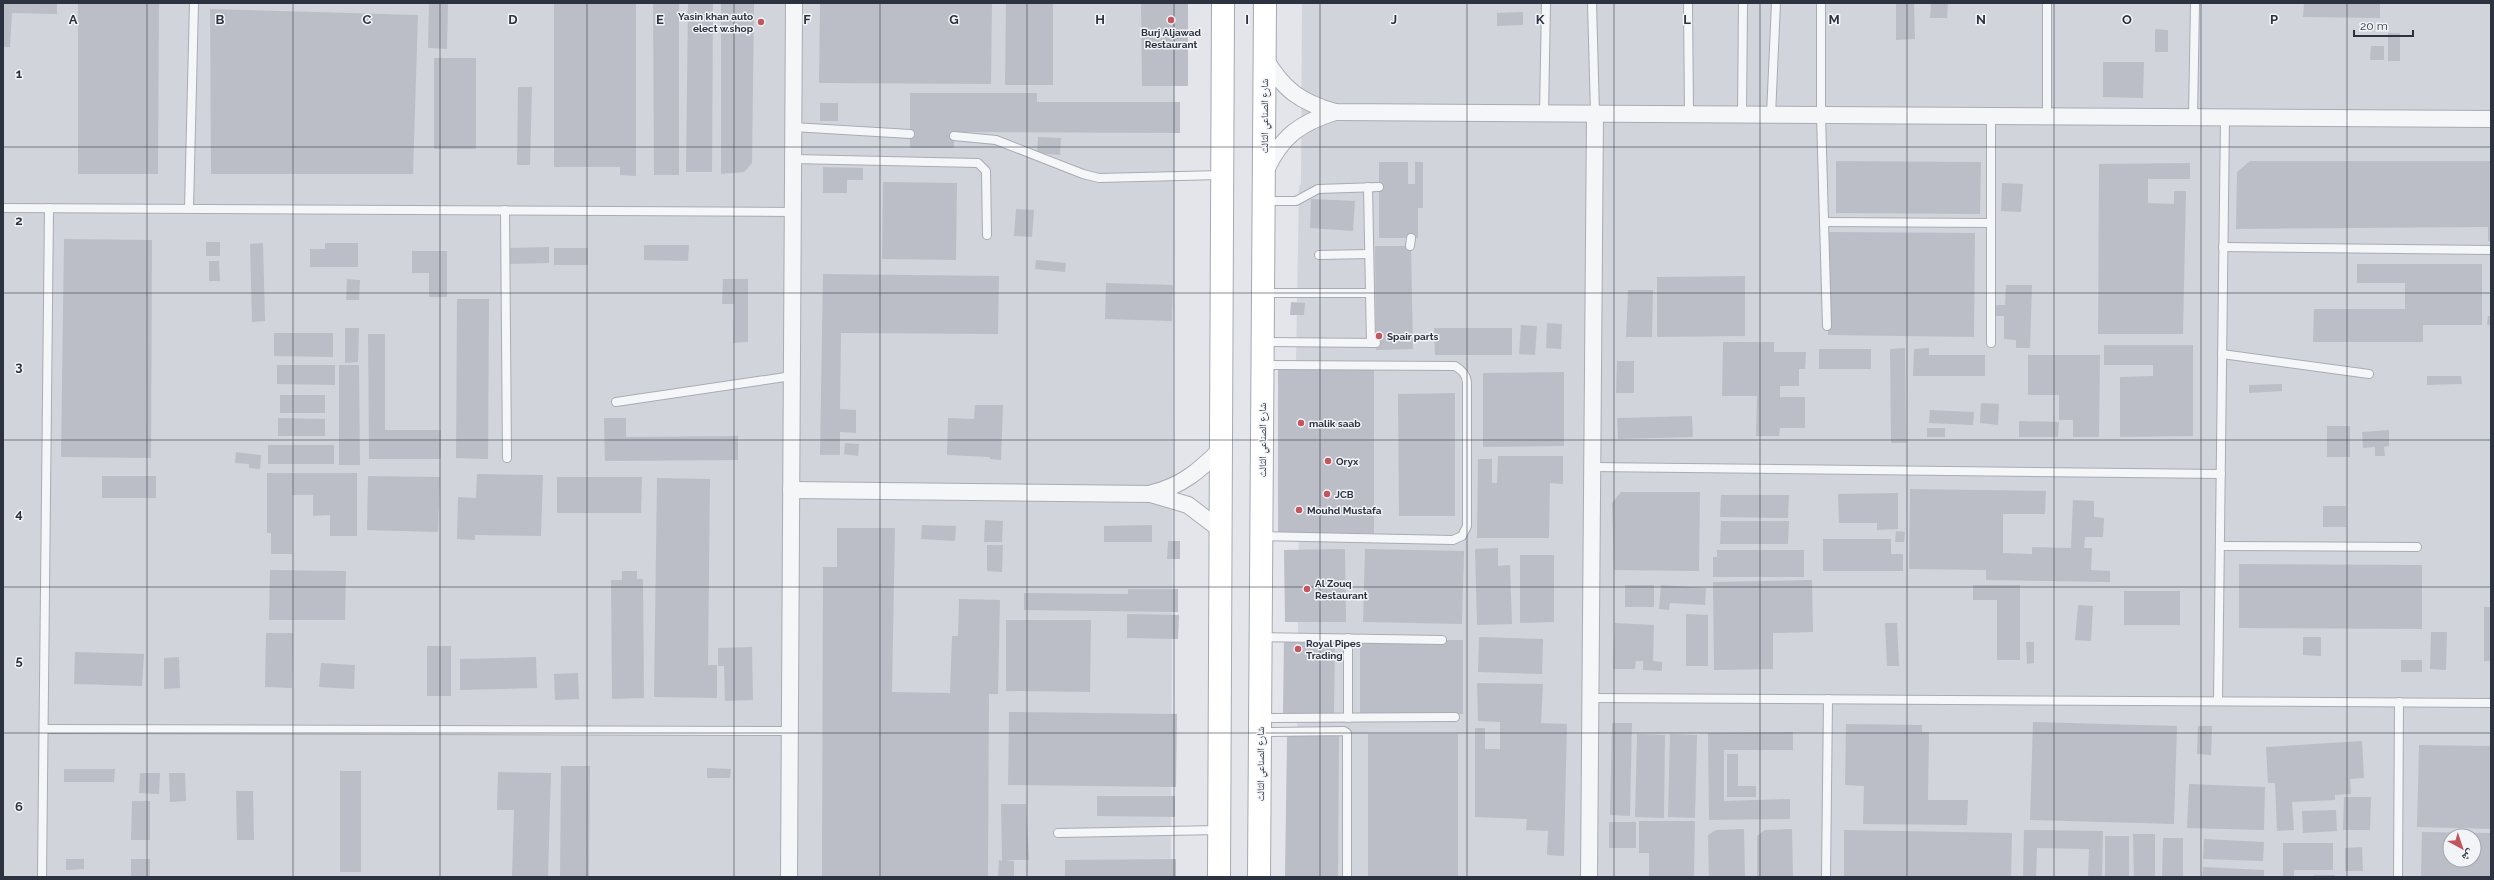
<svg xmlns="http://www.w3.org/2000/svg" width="2494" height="880" viewBox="0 0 2494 880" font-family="Raleway,'Noto Naskh Arabic',sans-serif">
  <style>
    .built { fill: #d1d4db; fill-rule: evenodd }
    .building { fill: #bbbec6; fill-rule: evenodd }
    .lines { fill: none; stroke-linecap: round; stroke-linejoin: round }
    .service-casing { stroke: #a8acb4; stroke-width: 10 }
    .minor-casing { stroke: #a8acb4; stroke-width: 18 }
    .primary-casing { stroke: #a3a9b4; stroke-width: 24 }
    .service { stroke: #f5f6f8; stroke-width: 8 }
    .minor { stroke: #f5f6f8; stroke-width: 16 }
    .primary { stroke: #fff; stroke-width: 22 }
    .grid { fill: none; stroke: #2c3240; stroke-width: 1; stroke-opacity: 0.55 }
    .poi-dot { fill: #c1565e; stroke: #f2f4f7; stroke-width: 1.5 }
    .labels { text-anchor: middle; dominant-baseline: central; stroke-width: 3; stroke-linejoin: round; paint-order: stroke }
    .poi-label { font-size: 10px; font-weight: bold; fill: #2c3240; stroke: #f2f4f7; text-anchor: start }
    .street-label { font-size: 10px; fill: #2c3240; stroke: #f2f4f7 }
    .grid-label { font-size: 13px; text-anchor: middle; font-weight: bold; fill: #2c3240; stroke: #f2f4f7; stroke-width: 3; stroke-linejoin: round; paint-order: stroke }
  </style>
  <rect width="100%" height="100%" fill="#e3e5ea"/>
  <g class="built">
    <polygon points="3,3 1175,3 1171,877 3,877"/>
    <path d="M1302 3H2491V877H1296L1300 364H1296L1299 186 1301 184ZM2450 836H2474V860H2450Z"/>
  </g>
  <g class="building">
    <polygon points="3,3 57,3 57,14 12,13 10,47 3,47"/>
    <polygon points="78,3 159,3 158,174 78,174"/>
    <polygon points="429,3 448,3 447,49 428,48"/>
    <polygon points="653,3 679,3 679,175 654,175"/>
    <polygon points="688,3 713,3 712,172 686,172"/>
    <polygon points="721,3 754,3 752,163 744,172 721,174"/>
    <polygon points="820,3 992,3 991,84 819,83"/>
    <polygon points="1006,3 1053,3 1053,85 1005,85"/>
    <polygon points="1141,3 1188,3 1188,86 1142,86"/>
    <polygon points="1896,3 1914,3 1915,39 1896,40"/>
    <polygon points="1931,3 1948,3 1947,18 1930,18"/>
    <polygon points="2304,3 2380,3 2380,18 2303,17"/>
    <polygon points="554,4 636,4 636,176 620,175 620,167 554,167"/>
    <polygon points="210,9 418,15 413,174 211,174"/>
    <polygon points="1523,12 1523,25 1497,26 1497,13"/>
    <polygon points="2155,29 2168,30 2168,52 2155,52"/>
    <rect x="2388" y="33" width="12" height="28"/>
    <polygon points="2371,46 2384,46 2384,60 2370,60"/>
    <rect x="434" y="58" width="42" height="91"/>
    <polygon points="2103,62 2144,62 2143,98 2103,97"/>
    <polygon points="518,87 532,87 530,165 517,165"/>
    <polygon points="910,93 1037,93 1037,102 1180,102 1180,133 954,132 954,148 910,148"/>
    <rect x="820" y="103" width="18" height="18"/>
    <polygon points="1038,137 1061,138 1060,155 1037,153"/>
    <polygon points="1836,161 1981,162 1980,214 1836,213"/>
    <polygon points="2250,161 2491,161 2491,241 2488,241 2488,227 2236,229 2237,172"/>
    <polygon points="1379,162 1408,162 1408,184 1415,184 1415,162 1423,162 1423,208 1418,208 1418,238 1379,238"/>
    <polygon points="2190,163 2190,179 2148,179 2148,203 2174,204 2174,191 2186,191 2183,334 2098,334 2099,164"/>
    <polygon points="823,167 863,168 863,180 847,180 847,193 823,193"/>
    <polygon points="883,182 957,183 956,260 882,259"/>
    <polygon points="2002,183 2023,184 2021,212 2001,211"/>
    <polygon points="1311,199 1355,201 1353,231 1310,228"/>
    <polygon points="1016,209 1034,210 1032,237 1014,236"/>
    <polygon points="1829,232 1975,233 1974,337 1828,335"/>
    <polygon points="64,239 152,240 151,458 61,457"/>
    <rect x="206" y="242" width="14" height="14"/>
    <polygon points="263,243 265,321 252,322 250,244"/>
    <polygon points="325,243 358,243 358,267 310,267 310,249 325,249"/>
    <polygon points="644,245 689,245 688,261 644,260"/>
    <polygon points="1375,246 1411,246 1413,349 1376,350"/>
    <polygon points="549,247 549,263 510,264 510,248"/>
    <rect x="554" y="248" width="34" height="17"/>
    <polygon points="412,251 447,251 447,297 429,297 429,273 412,273"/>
    <polygon points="1036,260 1066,263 1065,272 1035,269"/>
    <polygon points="209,261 219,261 220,281 209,281"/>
    <polygon points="2357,264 2482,264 2482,325 2423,325 2423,342 2313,342 2314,309 2405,309 2405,283 2357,283"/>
    <polygon points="823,274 999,276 998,334 841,333 840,409 856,410 856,433 840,432 840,455 820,455"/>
    <polygon points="1745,276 1745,336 1657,337 1657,277"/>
    <polygon points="347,279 360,280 359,300 346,300"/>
    <polygon points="723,279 748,279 748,342 733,343 734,304 722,304"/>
    <polygon points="1106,283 1173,285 1172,321 1105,319"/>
    <polygon points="2006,285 2032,285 2030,348 2016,348 2016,340 2004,339 2004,316 1995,316 1995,305 2005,305"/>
    <polygon points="1628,290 1653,290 1652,337 1626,337"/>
    <polygon points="457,299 489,299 488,459 456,458"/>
    <polygon points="1291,302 1305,303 1304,315 1290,315"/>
    <polygon points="2488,316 2491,316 2491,325 2487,325"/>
    <polygon points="1547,323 1562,324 1561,349 1546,348"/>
    <polygon points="1521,325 1537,326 1535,355 1519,354"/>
    <polygon points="345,328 359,328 358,362 345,363"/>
    <polygon points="1434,328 1512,328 1512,355 1435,355"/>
    <polygon points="274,333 333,333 333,357 274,356"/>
    <polygon points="368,334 385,334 385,430 441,430 441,459 369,459"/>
    <polygon points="1723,342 1774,342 1774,352 1806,352 1805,369 1799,369 1799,386 1780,386 1780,397 1805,397 1805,428 1780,428 1779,436 1756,436 1757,396 1722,396"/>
    <polygon points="2104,345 2193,345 2193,436 2120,437 2120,377 2153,376 2153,365 2104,365"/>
    <polygon points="1905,348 1906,443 1891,443 1890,349"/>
    <polygon points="1929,348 1929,355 1985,355 1985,376 1913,376 1914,349"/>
    <rect x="1819" y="349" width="52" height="20"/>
    <polygon points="2028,355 2100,355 2099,437 2073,437 2073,420 2059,420 2059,395 2028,395"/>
    <polygon points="1617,361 1634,361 1634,393 1616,393"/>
    <polygon points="277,365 335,365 335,385 277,384"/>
    <polygon points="339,365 359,365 360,465 339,465"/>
    <rect x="1278" y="368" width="96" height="165"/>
    <polygon points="1564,372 1564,446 1483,447 1483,373"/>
    <polygon points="2427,376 2461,376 2462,384 2427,385"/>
    <polygon points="2282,384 2282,391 2249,393 2249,385"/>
    <polygon points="1455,393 1455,516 1399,516 1398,394"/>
    <rect x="280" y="395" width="45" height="18"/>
    <polygon points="1981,403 1999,404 1998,425 1980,423"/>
    <polygon points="975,405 1003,405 1001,460 990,459 990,457 947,455 948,418 974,419"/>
    <polygon points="1930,410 1974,412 1973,425 1929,423"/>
    <polygon points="1692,416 1693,437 1618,439 1617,418"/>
    <polygon points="278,418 325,419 325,436 278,436"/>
    <polygon points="604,418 626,418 626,437 738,436 738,460 605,461"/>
    <polygon points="2019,421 2059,422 2058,437 2019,437"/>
    <rect x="2327" y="426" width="23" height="31"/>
    <rect x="1927" y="428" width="18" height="9"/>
    <polygon points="2389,430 2389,446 2384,447 2385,456 2375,456 2375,447 2363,448 2362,432"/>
    <polygon points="845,443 859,444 858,456 844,454"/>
    <rect x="268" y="445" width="66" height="19"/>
    <polygon points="236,452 261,455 260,469 249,468 249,464 235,463"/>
    <polygon points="1498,456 1563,456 1563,484 1550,483 1549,538 1477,538 1478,459 1492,459 1492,483 1497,483"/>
    <polygon points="267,473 357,473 357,536 330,536 330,515 313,516 313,495 292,495 292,554 271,554 271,533 267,533"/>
    <polygon points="477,474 543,475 541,536 475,535 475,540 457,539 458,497 476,498"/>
    <rect x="102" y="476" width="54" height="22"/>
    <polygon points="368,476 440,477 438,532 367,530"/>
    <polygon points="557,477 642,477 641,513 557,513"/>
    <polygon points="657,478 710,479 708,665 717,665 717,698 654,697"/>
    <polygon points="1910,489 2046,491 2045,514 2003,514 2003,553 2032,554 2032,547 2071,548 2073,500 2094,501 2094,517 2104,518 2103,537 2085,537 2084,548 2092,548 2091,570 2110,571 2110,582 1986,580 1986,570 1909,569"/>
    <polygon points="1621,492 1700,492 1699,571 1614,570 1612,503"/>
    <polygon points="1898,493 1898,529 1877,530 1877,523 1839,523 1838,494"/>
    <polygon points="1721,495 1789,495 1788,518 1720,517"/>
    <rect x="2323" y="506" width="23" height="21"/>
    <polygon points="985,520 1003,521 1002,542 984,542"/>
    <polygon points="1721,521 1789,521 1788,544 1720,544"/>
    <polygon points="922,525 956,526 955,541 921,539"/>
    <polygon points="1152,525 1152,542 1104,542 1104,526"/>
    <polygon points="837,528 895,528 892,692 950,693 952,636 958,636 959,599 1000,600 998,694 989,694 988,877 822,877 823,567 837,567"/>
    <polygon points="1896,531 1905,532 1904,542 1895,542"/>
    <polygon points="1823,539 1891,539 1891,554 1903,554 1903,571 1823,571"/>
    <polygon points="1168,541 1180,541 1180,559 1167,559"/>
    <polygon points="987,545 1003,545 1002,572 987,571"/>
    <polygon points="1498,548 1498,566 1510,565 1512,624 1477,625 1475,549"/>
    <polygon points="1345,549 1346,622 1285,622 1284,550"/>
    <polygon points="1365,549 1464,551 1462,624 1363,622"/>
    <polygon points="1717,550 1804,550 1804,577 1713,577 1713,557 1717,557"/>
    <polygon points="1520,555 1554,555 1554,622 1520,623"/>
    <polygon points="2239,564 2422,565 2422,629 2239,628"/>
    <polygon points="270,570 346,571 345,620 269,620"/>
    <polygon points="622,571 637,571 637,579 643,579 644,698 612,699 611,580 622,580"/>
    <polygon points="1812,580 1813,632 1773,633 1773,669 1714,670 1713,582"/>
    <rect x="1625" y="585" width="29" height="22"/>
    <polygon points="1661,585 1706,588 1705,605 1670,603 1669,610 1659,609"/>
    <polygon points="1973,585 2020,585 2020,660 1997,660 1997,600 1973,600"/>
    <polygon points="1128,589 1178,589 1178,612 1024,610 1024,593 1128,594"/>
    <rect x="2124" y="591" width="56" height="34"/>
    <polygon points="2078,605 2093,606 2091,641 2075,640"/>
    <rect x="2484" y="607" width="7" height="54"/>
    <polygon points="1127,614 1179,615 1178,639 1127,638"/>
    <polygon points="1686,614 1708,615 1708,666 1686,666"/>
    <polygon points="1006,620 1091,620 1090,692 1006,691"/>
    <polygon points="1615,623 1654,625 1653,661 1662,662 1662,671 1643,670 1643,661 1636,661 1635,669 1613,669"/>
    <polygon points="1885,623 1897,623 1899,666 1887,666"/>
    <polygon points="2431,632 2447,632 2446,670 2430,669"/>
    <polygon points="266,633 293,633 292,688 265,687"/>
    <polygon points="1479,637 1543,639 1542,674 1478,672"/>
    <polygon points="2303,637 2321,637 2321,656 2303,655"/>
    <polygon points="1284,638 1335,638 1334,716 1283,716"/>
    <polygon points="1360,640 1463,640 1463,714 1360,715"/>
    <polygon points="2026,642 2034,642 2034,663 2027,664"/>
    <rect x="427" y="646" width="24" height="50"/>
    <polygon points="752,647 753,700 725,701 724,666 718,666 718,648"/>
    <polygon points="75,652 144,654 142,686 74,684"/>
    <polygon points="179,657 180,688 164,689 164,658"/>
    <polygon points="536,657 537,688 460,690 460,659"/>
    <rect x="2401" y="660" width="21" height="12"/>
    <polygon points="321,663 355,665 354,689 319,687"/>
    <polygon points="578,673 579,699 555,700 554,674"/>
    <polygon points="1477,683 1543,684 1541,723 1567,724 1564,856 1547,855 1548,831 1526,830 1527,819 1475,817 1475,728 1485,728 1485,749 1500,749 1500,722 1478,721"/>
    <polygon points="1009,712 1177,714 1176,787 1008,785"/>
    <polygon points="2033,722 2177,726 2174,824 2030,820"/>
    <polygon points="1612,723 1632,723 1630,816 1610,815"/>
    <polygon points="1846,724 1922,725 1922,732 1929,732 1928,800 1968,800 1967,825 1863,824 1864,786 1845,785"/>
    <polygon points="2198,726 2212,726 2211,755 2197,754"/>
    <polygon points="1793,732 1793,750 1724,750 1724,801 1790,799 1790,819 1709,820 1708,733"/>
    <rect x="1368" y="734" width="90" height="143"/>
    <polygon points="1637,734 1665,735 1664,818 1635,817"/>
    <polygon points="1670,734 1697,735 1695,818 1668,817"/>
    <polygon points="1339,735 1338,877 1285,877 1287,736"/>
    <polygon points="2362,741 2364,778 2350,779 2351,794 2335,795 2335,800 2292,802 2294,830 2277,831 2275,783 2268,783 2266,747"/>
    <polygon points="2419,745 2491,746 2491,829 2417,827"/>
    <polygon points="1727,754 1738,754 1738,786 1756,786 1756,797 1727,797"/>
    <polygon points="561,766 590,766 589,877 560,877"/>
    <polygon points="707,768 731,769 730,778 707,778"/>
    <polygon points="64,769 115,769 114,782 64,782"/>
    <rect x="340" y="771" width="21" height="101"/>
    <polygon points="498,772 551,773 548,877 512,877 514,810 497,810"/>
    <polygon points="140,773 160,773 159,794 139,793"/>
    <polygon points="169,773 185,773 186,801 170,802"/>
    <polygon points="2189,784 2265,787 2264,830 2187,828"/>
    <polygon points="236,791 253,791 254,840 237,840"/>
    <polygon points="1097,796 1175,796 1175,817 1097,816"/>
    <polygon points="2344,797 2371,797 2370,830 2343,830"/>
    <polygon points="132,801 150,801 150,840 131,840"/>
    <polygon points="1001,804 1026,804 1029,860 1005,860 1014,861 1014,877 998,877 999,860 1002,861"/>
    <polygon points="2336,810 2337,831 2303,833 2302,811"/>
    <polygon points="1639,821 1695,821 1694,877 1649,877 1649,853 1639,853"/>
    <rect x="1609" y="822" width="27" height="26"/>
    <polygon points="1744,829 1745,877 1709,877 1708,835 1716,830"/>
    <polygon points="1792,829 1793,877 1757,877 1757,836 1765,830"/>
    <polygon points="1844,830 2012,833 2011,877 1844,877"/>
    <polygon points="2024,830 2103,831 2102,877 2088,877 2089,849 2037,848 2036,877 2023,877"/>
    <path d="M2422 832 2491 833V877H2421ZM2450 836H2474V860H2450Z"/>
    <polygon points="2133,834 2155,834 2155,877 2134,877"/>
    <rect x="2105" y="836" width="24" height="41"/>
    <polygon points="2163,838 2183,838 2183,877 2162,877"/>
    <polygon points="2204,839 2264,842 2263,861 2203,859"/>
    <polygon points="2283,843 2333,843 2333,870 2294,870 2294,877 2283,877"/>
    <polygon points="2362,847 2363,871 2345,871 2345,848"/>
    <polygon points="66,859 84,859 84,869 66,870"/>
    <rect x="131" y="859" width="19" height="18"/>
    <polygon points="1176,859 1176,877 1065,877 1065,860"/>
    <polygon points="2203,867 2264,870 2264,877 2202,877"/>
    <rect x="2314" y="875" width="21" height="2"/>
  </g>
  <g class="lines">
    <defs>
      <g id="service">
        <polyline points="1592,3 1595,114"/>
        <polyline points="1688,3 1689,114"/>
        <polyline points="1821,3 1821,115 1827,326"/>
        <polyline points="2047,3 2047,117"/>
        <polyline points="1544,114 1546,3"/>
        <polyline points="1742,115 1743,3"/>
        <polyline points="1771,115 1776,3"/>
        <polyline points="1991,116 1991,343"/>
        <polyline points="2193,117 2195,3"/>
        <polyline points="793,127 910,134"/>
        <polyline points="954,136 996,140 1083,174 1099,178 1221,175"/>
        <polyline points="793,159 978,163 986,171 987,235"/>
        <polyline points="1368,187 1371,343"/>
        <polyline points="1265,201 1296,201 1318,189 1379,187"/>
        <polyline points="3,208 793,212"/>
        <polyline points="189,208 194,3"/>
        <polyline points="505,210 507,458"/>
        <polyline points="1824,222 1991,223"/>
        <polyline points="1410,246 1411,238"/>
        <polyline points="2223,247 2491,250"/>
        <polyline points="1319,255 1369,254"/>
        <polyline points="1264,293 1370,293"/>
        <polyline points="1263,342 1376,343"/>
        <polyline points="2222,354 2369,374"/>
        <polyline points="616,402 792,376"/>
        <polyline points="1592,467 2221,474"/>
        <path d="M1262 536 1453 540 1462 536 1467 526V382C1466 374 1462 370 1455 366L1264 365"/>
        <polyline points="2220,546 2417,547"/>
        <polyline points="1262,637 1442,640"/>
        <polyline points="1590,698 2491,703"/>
        <polyline points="2218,701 2225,117"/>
        <polyline points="1260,718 1455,717"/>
        <polyline points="1348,718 1348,638"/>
        <polyline points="44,729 790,731"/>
        <polyline points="1261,732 1344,731 1347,733 1347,877"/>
        <polyline points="1058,833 1219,830"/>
        <polyline points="42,877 49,208"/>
        <polyline points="1826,877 1828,699"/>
        <polyline points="2398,877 2399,702"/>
      </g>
      <g id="minor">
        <path d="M1265 59C1284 90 1300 102 1335 112L2491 119"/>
        <path d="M1266 170C1282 136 1300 123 1335 112"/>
        <polyline points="791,490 1151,494 1188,505 1221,530"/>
        <path d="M1152 493C1182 486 1200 470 1221 449"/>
        <polyline points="789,877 794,3"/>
        <polyline points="1589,877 1595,114"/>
      </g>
      <g id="primary">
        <polyline points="1219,877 1223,3"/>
        <polyline points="1259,877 1265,3"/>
      </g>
    </defs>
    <use href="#service" class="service-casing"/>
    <use href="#minor" class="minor-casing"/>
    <use href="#primary" class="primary-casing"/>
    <use href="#service" class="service"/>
    <use href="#minor" class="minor"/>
    <use href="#primary" class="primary"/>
  </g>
  <path class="grid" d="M147 3V877M293 3V877M440 3V877M587 3V877M734 3V877M880 3V877M1027 3V877M1174 3V877M1320 3V877M1467 3V877M1614 3V877M1760 3V877M1907 3V877M2054 3V877M2201 3V877M2347 3V877M3 147H2491M3 293H2491M3 440H2491M3 587H2491M3 733H2491"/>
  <g class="poi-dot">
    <circle cx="1171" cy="20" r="4"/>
    <circle cx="761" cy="22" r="4"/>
    <circle cx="1379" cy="336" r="4"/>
    <circle cx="1301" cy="423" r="4"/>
    <circle cx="1328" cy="461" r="4"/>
    <circle cx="1327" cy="494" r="4"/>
    <circle cx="1299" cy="510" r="4"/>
    <circle cx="1307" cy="589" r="4"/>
    <circle cx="1298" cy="649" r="4"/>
  </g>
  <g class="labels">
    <g class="poi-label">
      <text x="753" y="16" text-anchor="end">Yasin khan auto<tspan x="753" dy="12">elect w.shop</tspan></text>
      <text x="1171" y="32" text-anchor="middle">Burj Aljawad<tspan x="1171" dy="12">Restaurant</tspan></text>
      <text x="1387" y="336">Spair parts</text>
      <text x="1309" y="423">malik saab</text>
      <text x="1336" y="461">Oryx</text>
      <text x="1335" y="494">JCB</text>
      <text x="1307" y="510">Mouhd Mustafa</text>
      <text x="1315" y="583">Al Zouq<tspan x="1315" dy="12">Restaurant</tspan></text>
      <text x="1306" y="643">Royal Pipes<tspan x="1306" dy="12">Trading</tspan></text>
    </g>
    <g class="street-label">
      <text transform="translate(1264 116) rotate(-90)">شارع الصناعي الثالث</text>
      <text transform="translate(1262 440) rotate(-90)">شارع الصناعي الثالث</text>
      <text transform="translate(1260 764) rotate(-90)">شارع الصناعي الثالث</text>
    </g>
  </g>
  <g class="grid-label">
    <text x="73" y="24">A</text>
    <text x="220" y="24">B</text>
    <text x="367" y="24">C</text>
    <text x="513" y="24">D</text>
    <text x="660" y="24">E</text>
    <text x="807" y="24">F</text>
    <text x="954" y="24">G</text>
    <text x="1100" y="24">H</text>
    <text x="1247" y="24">I</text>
    <text x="1394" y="24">J</text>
    <text x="1540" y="24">K</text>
    <text x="1687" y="24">L</text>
    <text x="1834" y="24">M</text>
    <text x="1981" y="24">N</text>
    <text x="2127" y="24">O</text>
    <text x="2274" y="24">P</text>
    <text x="19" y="78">1</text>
    <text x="19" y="225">2</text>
    <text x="19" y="371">3</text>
    <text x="19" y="518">4</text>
    <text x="19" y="665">5</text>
    <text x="19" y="811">6</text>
  </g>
  <rect width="2494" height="880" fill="none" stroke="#2c3240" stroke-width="8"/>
  <g transform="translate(2462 848) rotate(140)"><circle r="19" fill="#f2f4f7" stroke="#a3a6ae"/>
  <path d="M0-3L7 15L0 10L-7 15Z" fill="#c1565e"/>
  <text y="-6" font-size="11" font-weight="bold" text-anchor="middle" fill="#2c3240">ش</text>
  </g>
  <path d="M2354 30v6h59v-6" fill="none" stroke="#2c3240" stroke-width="2"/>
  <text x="2360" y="30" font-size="12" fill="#2c3240" stroke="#f2f4f7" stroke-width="3" paint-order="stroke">20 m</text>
</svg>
